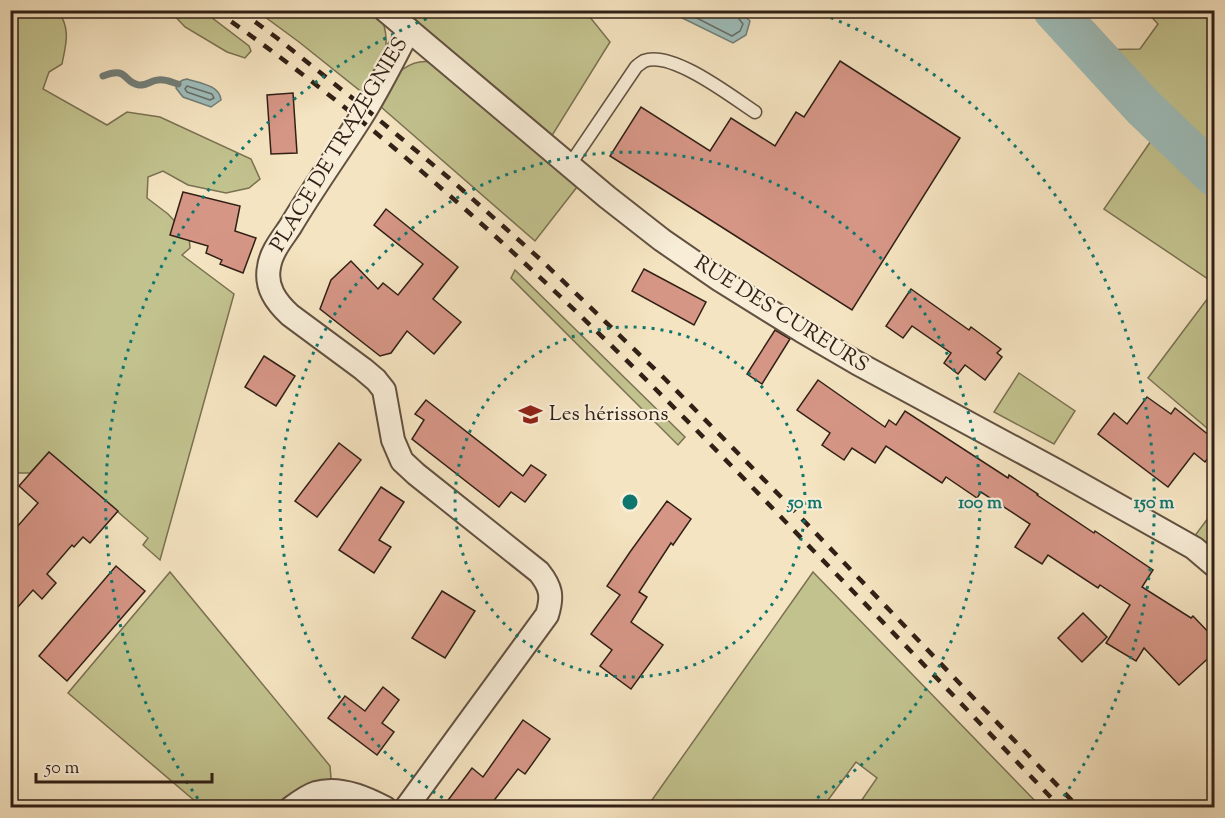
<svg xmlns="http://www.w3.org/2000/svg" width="1225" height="818" viewBox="0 0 1225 818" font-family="'Sorts Mill Goudy',serif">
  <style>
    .green { fill: #c2c28e; stroke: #7a7152; stroke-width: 1.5 }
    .water { fill: #9ebdba; stroke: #727e78; stroke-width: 1.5 }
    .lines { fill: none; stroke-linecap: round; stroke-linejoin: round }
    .shore { stroke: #686e68; stroke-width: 1.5 }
    .stream { stroke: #727e78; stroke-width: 7 }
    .river { stroke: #9ebdba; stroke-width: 42 }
    .building { fill: #d69686; stroke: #312016; stroke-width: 1.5 }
    .lane-casing { stroke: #625141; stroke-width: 15 }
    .street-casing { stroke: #625141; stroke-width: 26 }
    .lane { stroke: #f8edd7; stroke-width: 12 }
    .street { stroke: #f8edd7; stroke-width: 22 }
    .rail { stroke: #312016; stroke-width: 4.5; stroke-dasharray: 10 10; stroke-linecap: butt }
    .ring { fill: none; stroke: #0f766e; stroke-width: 3; stroke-dasharray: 3 6 }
    .labels { text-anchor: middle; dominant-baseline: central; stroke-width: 4.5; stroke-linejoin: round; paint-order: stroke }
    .street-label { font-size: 21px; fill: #312016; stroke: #f8edd7 }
    .poi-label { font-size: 21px; fill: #312016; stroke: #f8edd7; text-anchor: start }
    .centre { fill: #0f766e; stroke: #f8edd7; stroke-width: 3 }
    .ring-label { font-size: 18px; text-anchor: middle; font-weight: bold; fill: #0f766e; stroke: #f8edd7; stroke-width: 4.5; stroke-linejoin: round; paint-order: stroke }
  </style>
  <rect width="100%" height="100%" fill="#f5e4c1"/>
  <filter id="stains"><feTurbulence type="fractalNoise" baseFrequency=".00333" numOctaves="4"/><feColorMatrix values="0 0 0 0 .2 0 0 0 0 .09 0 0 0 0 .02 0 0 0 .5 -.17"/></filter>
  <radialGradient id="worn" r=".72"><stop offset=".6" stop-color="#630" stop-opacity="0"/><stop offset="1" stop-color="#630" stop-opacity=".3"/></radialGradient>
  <g class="green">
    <path d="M11 11H58C71 29 66 44 62 64L49 72 43 89 107 125 127 112 160 117 251 159 260 179 249 188 226 193 188 185 163 171 148 177 147 198 168 214 189 236 190 248 182 255 234 294 160 560 143 545 148 538 49 452 30 473H11Z"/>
    <polygon points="170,11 203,11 249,46 251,51 245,58 227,52 185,27"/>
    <path d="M257 11H377C386 23 389 43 383 58 378 70 370 81 363 93L299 42Z"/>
    <path d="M385 11H585L610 42 546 145 584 178 535 241 373 100C389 82 407 55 435 63Z"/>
    <polygon points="1146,11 1214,11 1214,283 1104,209 1162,125 1143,107 1090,50 1140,49 1158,24"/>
    <polygon points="515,270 685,437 678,445 511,278"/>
    <polygon points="1214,290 1214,434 1148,378"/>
    <polygon points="1019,373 1075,411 1054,444 994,412"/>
    <polygon points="1214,510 1214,565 1188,545"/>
    <polygon points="170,572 330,766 332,790 291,807 202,807 68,693"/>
    <polygon points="813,572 1041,807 857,807 877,778 856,762 823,807 647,807"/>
  </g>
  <g class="water">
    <polygon points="668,11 739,11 750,21 746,35 733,43"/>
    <path d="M187 79C199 83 220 85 221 100L211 107 183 97 176 88C178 82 181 80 187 79Z"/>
  </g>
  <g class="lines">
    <g class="shore">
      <polyline points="681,10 732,36 740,31 743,24 736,15 736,10"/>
      <polygon points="187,86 212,94 214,98 210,100 187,92 185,89"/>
    </g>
    <path class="stream" d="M103 76C129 66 122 82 139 85 146 86 152 80 158 80 165 79 171 82 178 84"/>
    <polyline class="river" points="1054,10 1143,107 1214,175"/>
  </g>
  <g class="building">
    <polygon points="840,61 960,138 852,310 610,156 641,107 710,151 731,118 775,146 796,112 804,117"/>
    <polygon points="293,93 297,153 271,154 267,95"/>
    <polygon points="183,192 240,206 235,231 256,238 243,273 220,264 222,260 206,253 208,246 170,235"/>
    <polygon points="386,209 458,267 433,299 461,322 434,354 407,331 391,353 380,356 320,309 331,280 351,261 378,289 383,283 398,295 423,264 374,225"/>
    <polygon points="644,269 706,302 694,325 632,291"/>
    <polygon points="911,289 969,330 971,327 1001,349 997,353 1002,357 985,380 965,365 958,374 944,363 951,353 912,326 903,338 886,326"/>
    <polygon points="775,330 790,339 762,384 747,374"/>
    <polygon points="264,356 295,376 276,406 245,387"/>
    <polygon points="818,380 885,427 889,420 896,425 905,411 1008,478 1009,475 1038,494 1037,495 1094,533 1095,531 1153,570 1142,587 1191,618 1193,616 1215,639 1215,652 1179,685 1144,648 1136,661 1106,643 1130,605 1100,585 1098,588 1048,555 1042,564 1015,547 1030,524 981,492 977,498 946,477 942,483 886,446 875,463 852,448 844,460 822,445 830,433 797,410"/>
    <polygon points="1147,397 1171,414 1175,408 1215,440 1215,449 1205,462 1194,453 1168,487 1098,434 1114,413 1127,424"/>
    <polygon points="426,400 523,476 531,465 546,475 525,502 511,492 499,507 412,439 424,420 415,414"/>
    <polygon points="339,443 361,460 317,517 295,501"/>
    <polygon points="49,452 118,511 90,543 83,537 74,547 72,545 47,574 56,583 42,599 33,590 10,616 10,535 38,503 19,486"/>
    <polygon points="381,487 404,502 379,540 391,547 374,573 339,550"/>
    <polygon points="667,501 691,519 673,545 671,543 639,592 647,597 631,622 663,645 631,689 600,666 612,650 591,634 620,595 607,586 630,552"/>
    <polygon points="116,566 145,591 67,681 39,656"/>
    <polygon points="442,591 475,611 445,658 412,638"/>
    <polygon points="1083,613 1107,637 1082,662 1058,638"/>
    <polygon points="383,687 399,700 382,723 394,732 377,755 328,718 345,696 365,711"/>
    <polygon points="523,720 550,739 525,774 518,769 489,807 443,807 472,768 483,777"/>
  </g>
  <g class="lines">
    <defs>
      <path id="lane" d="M569 166 636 67C638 65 641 63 644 61 672 50 732 97 755 112"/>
      <g id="street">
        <polyline points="385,10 607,197 662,240 720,280 802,331 857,363 1057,471 1194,548 1214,565"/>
        <path d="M291 808C299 802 307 796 316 793 339 786 365 797 385 808"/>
        <path d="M406 808 547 615C553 596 551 587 539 572L416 474 402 461 393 440 384 390 376 380 363 369 290 315C276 302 265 287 269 267 271 252 282 239 290 227 312 190 337 155 360 119 378 91 393 60 409 30"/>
      </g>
    </defs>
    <use href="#lane" class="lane-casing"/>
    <use href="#street" class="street-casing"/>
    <use href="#lane" class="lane"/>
    <use href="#street" class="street"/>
    <g class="rail">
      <path d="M215 10C433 163 622 351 805 542 891 630 976 719 1061 808"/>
      <polyline points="239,10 277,38 366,109 449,178 540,259 665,379 783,499 1079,808"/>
    </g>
  </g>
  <g class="ring">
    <circle cx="630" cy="502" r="175"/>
    <path d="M458 807A350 350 0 1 1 802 807"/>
    <path d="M203 806A524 524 0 0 1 446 11M814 11A524 524 0 0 1 1057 806"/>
  </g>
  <defs>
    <symbol id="school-bare" viewBox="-9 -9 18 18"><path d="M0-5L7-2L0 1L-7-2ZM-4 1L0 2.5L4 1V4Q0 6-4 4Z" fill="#8f2418" stroke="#f8edd7" stroke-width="2.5" paint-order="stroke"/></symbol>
  </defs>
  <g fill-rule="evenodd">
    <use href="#school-bare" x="514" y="398" width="33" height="33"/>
  </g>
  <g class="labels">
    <g class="street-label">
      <text transform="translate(340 145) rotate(-59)">PLACE DE TRAZEGNIES</text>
      <text transform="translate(781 315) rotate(32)">RUE DES CUREURS</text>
    </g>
    <g class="poi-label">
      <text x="549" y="415">Les hérissons</text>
    </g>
  </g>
  <circle cx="630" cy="502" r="9" class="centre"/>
  <g class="ring-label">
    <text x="805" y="508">50 m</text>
    <text x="980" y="508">100 m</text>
    <text x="1154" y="508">150 m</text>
  </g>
  <rect width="1225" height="818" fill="none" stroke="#f5e4c1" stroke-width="36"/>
  <rect x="12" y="12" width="1201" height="794" fill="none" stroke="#312016" stroke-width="3"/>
  <rect x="18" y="18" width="1189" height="782" fill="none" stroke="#312016" stroke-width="1.5"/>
  <path d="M36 773v9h176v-9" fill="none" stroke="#312016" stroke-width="3"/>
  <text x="45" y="773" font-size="18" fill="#312016" stroke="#f8edd7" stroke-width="4.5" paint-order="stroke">50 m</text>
  <rect width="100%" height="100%" filter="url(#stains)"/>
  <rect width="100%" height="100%" fill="url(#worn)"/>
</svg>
